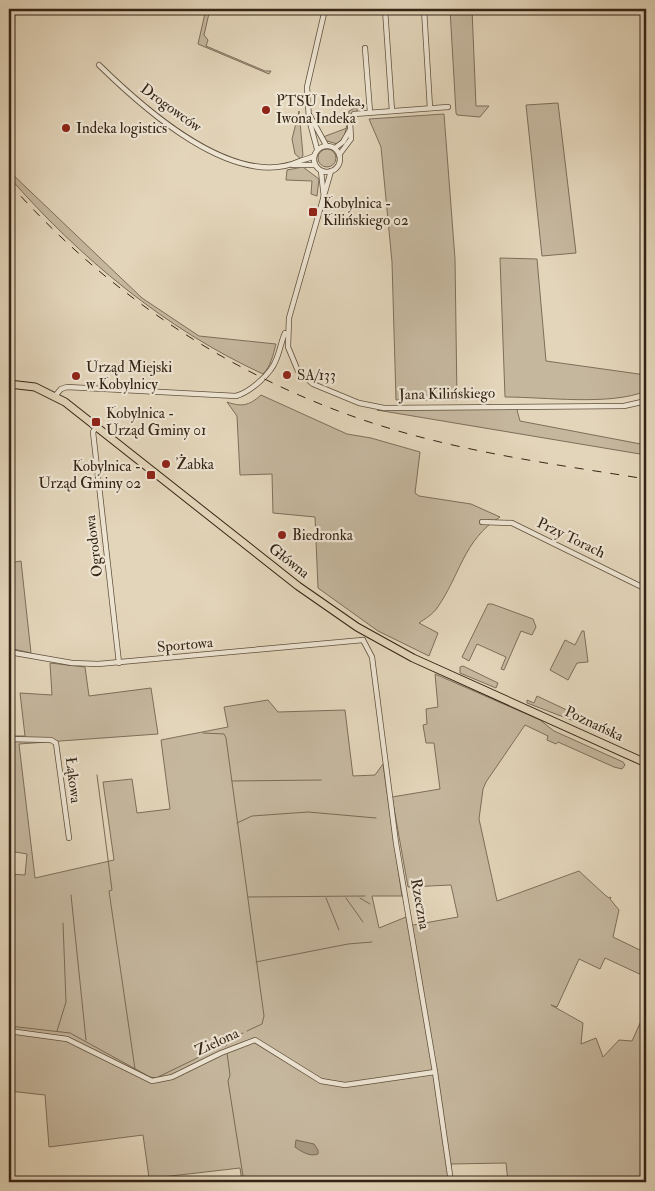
<svg xmlns="http://www.w3.org/2000/svg" width="655" height="1191" viewBox="0 0 655 1191" font-family="'IM FELL Double Pica',serif">
  <style>
    .green { fill: #c5b79e; stroke: #7d6e5a }
    .water { fill: #a89982; stroke: #7a6b56 }
    .lines { fill: none; stroke-linecap: round; stroke-linejoin: round }
    .stream { stroke: #7a6b56; stroke-width: 1 }
    .street-casing { stroke: #60513e; stroke-width: 6 }
    .primary-casing { stroke: #352515; stroke-width: 9 }
    .street { stroke: #ede4d2; stroke-width: 4.5 }
    .primary { stroke: #e3d5ba; stroke-width: 7 }
    .rail { stroke: #352515; stroke-width: 1; stroke-dasharray: 9 9; stroke-linecap: butt }
    .poi-dot { fill: #8f2418; stroke: #ede4d2; stroke-width: 2 }
    .labels { text-anchor: middle; dominant-baseline: central; stroke-width: 4.5; stroke-linejoin: round; paint-order: stroke }
    .poi-label { font-size: 15px; fill: #352515; stroke: #ede4d2; text-anchor: start }
    .street-label { font-size: 15px; fill: #352515; stroke: #ede4d2 }
  </style>
  <rect width="100%" height="100%" fill="#e3d5ba"/>
  <filter id="stains"><feTurbulence type="fractalNoise" baseFrequency=".004" numOctaves="4"/><feColorMatrix values="0 0 0 0 .2 0 0 0 0 .09 0 0 0 0 .02 0 0 0 .5 -.17"/></filter>
  <radialGradient id="worn" r=".72"><stop offset=".6" stop-color="#630" stop-opacity="0"/><stop offset="1" stop-color="#630" stop-opacity=".3"/></radialGradient>
  <g class="green">
    <polygon points="206,9 210,9 204,35 208,40 206,46 265,71 271,71 269,74 198,44"/>
    <polygon points="450,9 472,9 476,106 489,106 480,117 457,115 456,113"/>
    <polygon points="558,103 576,253 542,256 526,105"/>
    <path d="M357 107V111L349 115C345 128 348 135 337 144L324 140 323 137 347 128 349 111Z"/>
    <polygon points="299,111 303,155 301,159 295,154 292,139"/>
    <polygon points="444,114 455,259 457,400 396,400 392,262 381,147 369,119"/>
    <circle cx="327" cy="158" r="9"/>
    <polygon points="303,167 319,179 317,196 311,194 312,181 286,180 287,170"/>
    <path d="M9 171 142 298 199 336 276 344C273 355 271 366 263 374 165 329 79 257 9 177Z"/>
    <path d="M500 258 537 259 546 361 646 375V391C610 406 546 397 505 397Z"/>
    <path d="M261 395 347 434 371 438 420 452 415 493 419 496 471 504 500 517C463 540 460 576 437 608 433 614 425 619 419 623L438 633 429 656 378 631 318 588 315 517 273 513 272 474 240 475 237 416 227 402C241 407 249 406 261 395Z"/>
    <polygon points="521,408 517,410 520,421 646,445 646,455 377,410"/>
    <polygon points="21,561 31,653 9,648 9,563"/>
    <polygon points="488,604 492,604 533,619 536,627 532,635 521,631 504,670 501,669 506,657 477,644 469,661 462,657"/>
    <polygon points="582,631 584,631 588,662 577,663 568,680 550,670 565,640 575,645"/>
    <polygon points="50,663 85,667 89,696 151,688 158,734 19,744 35,878 114,860 103,782 132,779 137,813 170,809 161,740 228,727 224,707 268,700 278,712 345,710 353,776 375,775 383,764 402,896 372,896 379,928 406,917 408,926 458,917 451,885 408,887 392,797 440,789 434,743 426,743 423,725 427,724 426,709 438,707 435,674 540,720 554,731 623,762 625,765 622,769 614,767 558,742 556,744 547,740 548,736 525,725 486,782 483,789 479,819 497,901 579,871 605,895 609,898 611,897 610,899 619,910 613,937 646,953 646,977 605,958 600,969 579,959 557,1007 551,1005 583,1023 581,1044 596,1038 603,1057 619,1040 632,1041 646,1010 646,1182 508,1182 506,1163 451,1164 450,1182 242,1182 240,1168 162,1177 162,1182 143,1182 142,1179 149,1178 143,1135 49,1147 45,1095 9,1091 9,874 25,875 27,854 9,851 9,736 25,736 20,693 52,695"/>
    <polygon points="463,666 498,683 496,688 460,673 460,667"/>
    <polygon points="537,696 588,720 587,726 527,703 527,700 534,703"/>
  </g>
  <path class="water" d="M296 1140 314 1144 318 1150V1154C310 1157 302 1152 295 1147Z"/>
  <g class="lines">
    <g class="stream">
      <polyline points="203,733 224,734 226,738 264,1016 262,1024 247,1031"/>
      <polyline points="97,775 112,890 109,891 135,1069"/>
      <polyline points="232,781 321,780"/>
      <polyline points="237,823 252,816 308,812 376,818"/>
      <polyline points="71,895 86,1040"/>
      <polyline points="248,897 365,896"/>
      <polyline points="326,898 339,930"/>
      <polyline points="346,898 363,922"/>
      <polyline points="360,898 370,904"/>
      <polyline points="256,962 348,944 372,942"/>
      <polyline points="9,1026 70,1033 150,1077 156,1078 226,1044"/>
      <polyline points="57,1031 66,1002 63,923"/>
      <polyline points="226,1046 229,1039 243,1033"/>
      <polyline points="227,1053 230,1075 228,1081 244,1182"/>
    </g>
    <defs>
      <g id="street">
        <polyline points="385,9 392,111"/>
        <polyline points="424,9 430,108"/>
        <polyline points="365,48 370,112"/>
        <path d="M99 65C143 108 234 191 300 161 305 159 309 159 314 156"/>
        <polyline points="310,116 326,145"/>
        <circle cx="327" cy="159" r="13"/>
        <polyline points="335,148 343,142 350,130"/>
        <polyline points="317,149 309,119 307,87 325,9"/>
        <polyline points="339,155 351,139 350,122 354,114 448,107"/>
        <polyline points="293,165 315,165"/>
        <polyline points="321,171 324,198"/>
        <polyline points="331,171 289,318 288,347 298,371 313,384 359,403 384,408 624,406 646,401"/>
        <path d="M55 396 61 389 67 387 236 396C250 392 271 374 276 360 280 351 281 342 285 333"/>
        <polyline points="96,427 93,432 119,663"/>
        <polyline points="482,522 512,523 646,589"/>
        <polyline points="363,640 372,657 396,843 435,1072 451,1182"/>
        <polyline points="9,652 72,663 98,664 363,640"/>
        <polyline points="9,739 51,740 56,743 69,838"/>
        <polyline points="9,1031 67,1039 152,1081 172,1077 221,1053 255,1040 321,1081 345,1085 435,1072"/>
      </g>
      <polyline id="primary" points="9,384 35,387 65,402 298,586 357,627 413,658 646,763"/>
    </defs>
    <use href="#street" class="street-casing"/>
    <use href="#primary" class="primary-casing"/>
    <use href="#street" class="street"/>
    <use href="#primary" class="primary"/>
    <path class="rail" d="M9 183C118 307 263 397 424 438 497 457 572 467 646 479"/>
  </g>
  <g class="poi-dot">
    <circle cx="266" cy="110" r="5"/>
    <circle cx="66" cy="128" r="5"/>
    <rect x="308" y="207" width="10" height="10" rx="2.5"/>
    <circle cx="287" cy="375" r="5"/>
    <circle cx="76" cy="376" r="5"/>
    <rect x="91" y="417" width="10" height="10" rx="2.5"/>
    <circle cx="166" cy="464" r="5"/>
    <rect x="146" y="470" width="10" height="10" rx="2.5"/>
    <circle cx="282" cy="535" r="5"/>
  </g>
  <g class="labels">
    <g class="poi-label">
      <text x="276" y="101">PTSU Indeka,<tspan x="276" dy="17">Iwona Indeka</tspan></text>
      <text x="76" y="128">Indeka logistics</text>
      <text x="323" y="203">Kobylnica -<tspan x="323" dy="17">Kilińskiego 02</tspan></text>
      <text x="86" y="367">Urząd Miejski<tspan x="86" dy="17">w Kobylnicy</tspan></text>
      <text x="297" y="375">SA/133</text>
      <text x="106" y="413">Kobylnica -<tspan x="106" dy="17">Urząd Gminy 01</tspan></text>
      <text x="176" y="464">Żabka</text>
      <text x="141" y="466" text-anchor="end">Kobylnica -<tspan x="141" dy="17">Urząd Gminy 02</tspan></text>
      <text x="292" y="535">Biedronka</text>
    </g>
    <g class="street-label">
      <text transform="translate(171 108) rotate(36)">Drogowców</text>
      <text transform="translate(447 394) rotate(-1)">Jana Kilińskiego</text>
      <text transform="translate(571 538) rotate(26)">Przy Torach</text>
      <text transform="translate(94 546) rotate(-97)">Ogrodowa</text>
      <text transform="translate(289 561) rotate(38)">Główna</text>
      <text transform="translate(185 645) rotate(-5)">Sportowa</text>
      <text transform="translate(594 724) rotate(25)">Poznańska</text>
      <text transform="translate(73 780) rotate(83)">Łąkowa</text>
      <text transform="translate(420 904) rotate(80)">Rzeczna</text>
      <text transform="translate(217 1042) rotate(-25)">Zielona</text>
    </g>
  </g>
  <rect width="655" height="1191" fill="none" stroke="#e3d5ba" stroke-width="30"/>
  <rect x="10" y="10" width="635" height="1171" fill="none" stroke="#352515" stroke-width="2.5"/>
  <rect x="15" y="15" width="625" height="1161" fill="none" stroke="#352515"/>
  <rect width="100%" height="100%" filter="url(#stains)"/>
  <rect width="100%" height="100%" fill="url(#worn)"/>
</svg>
